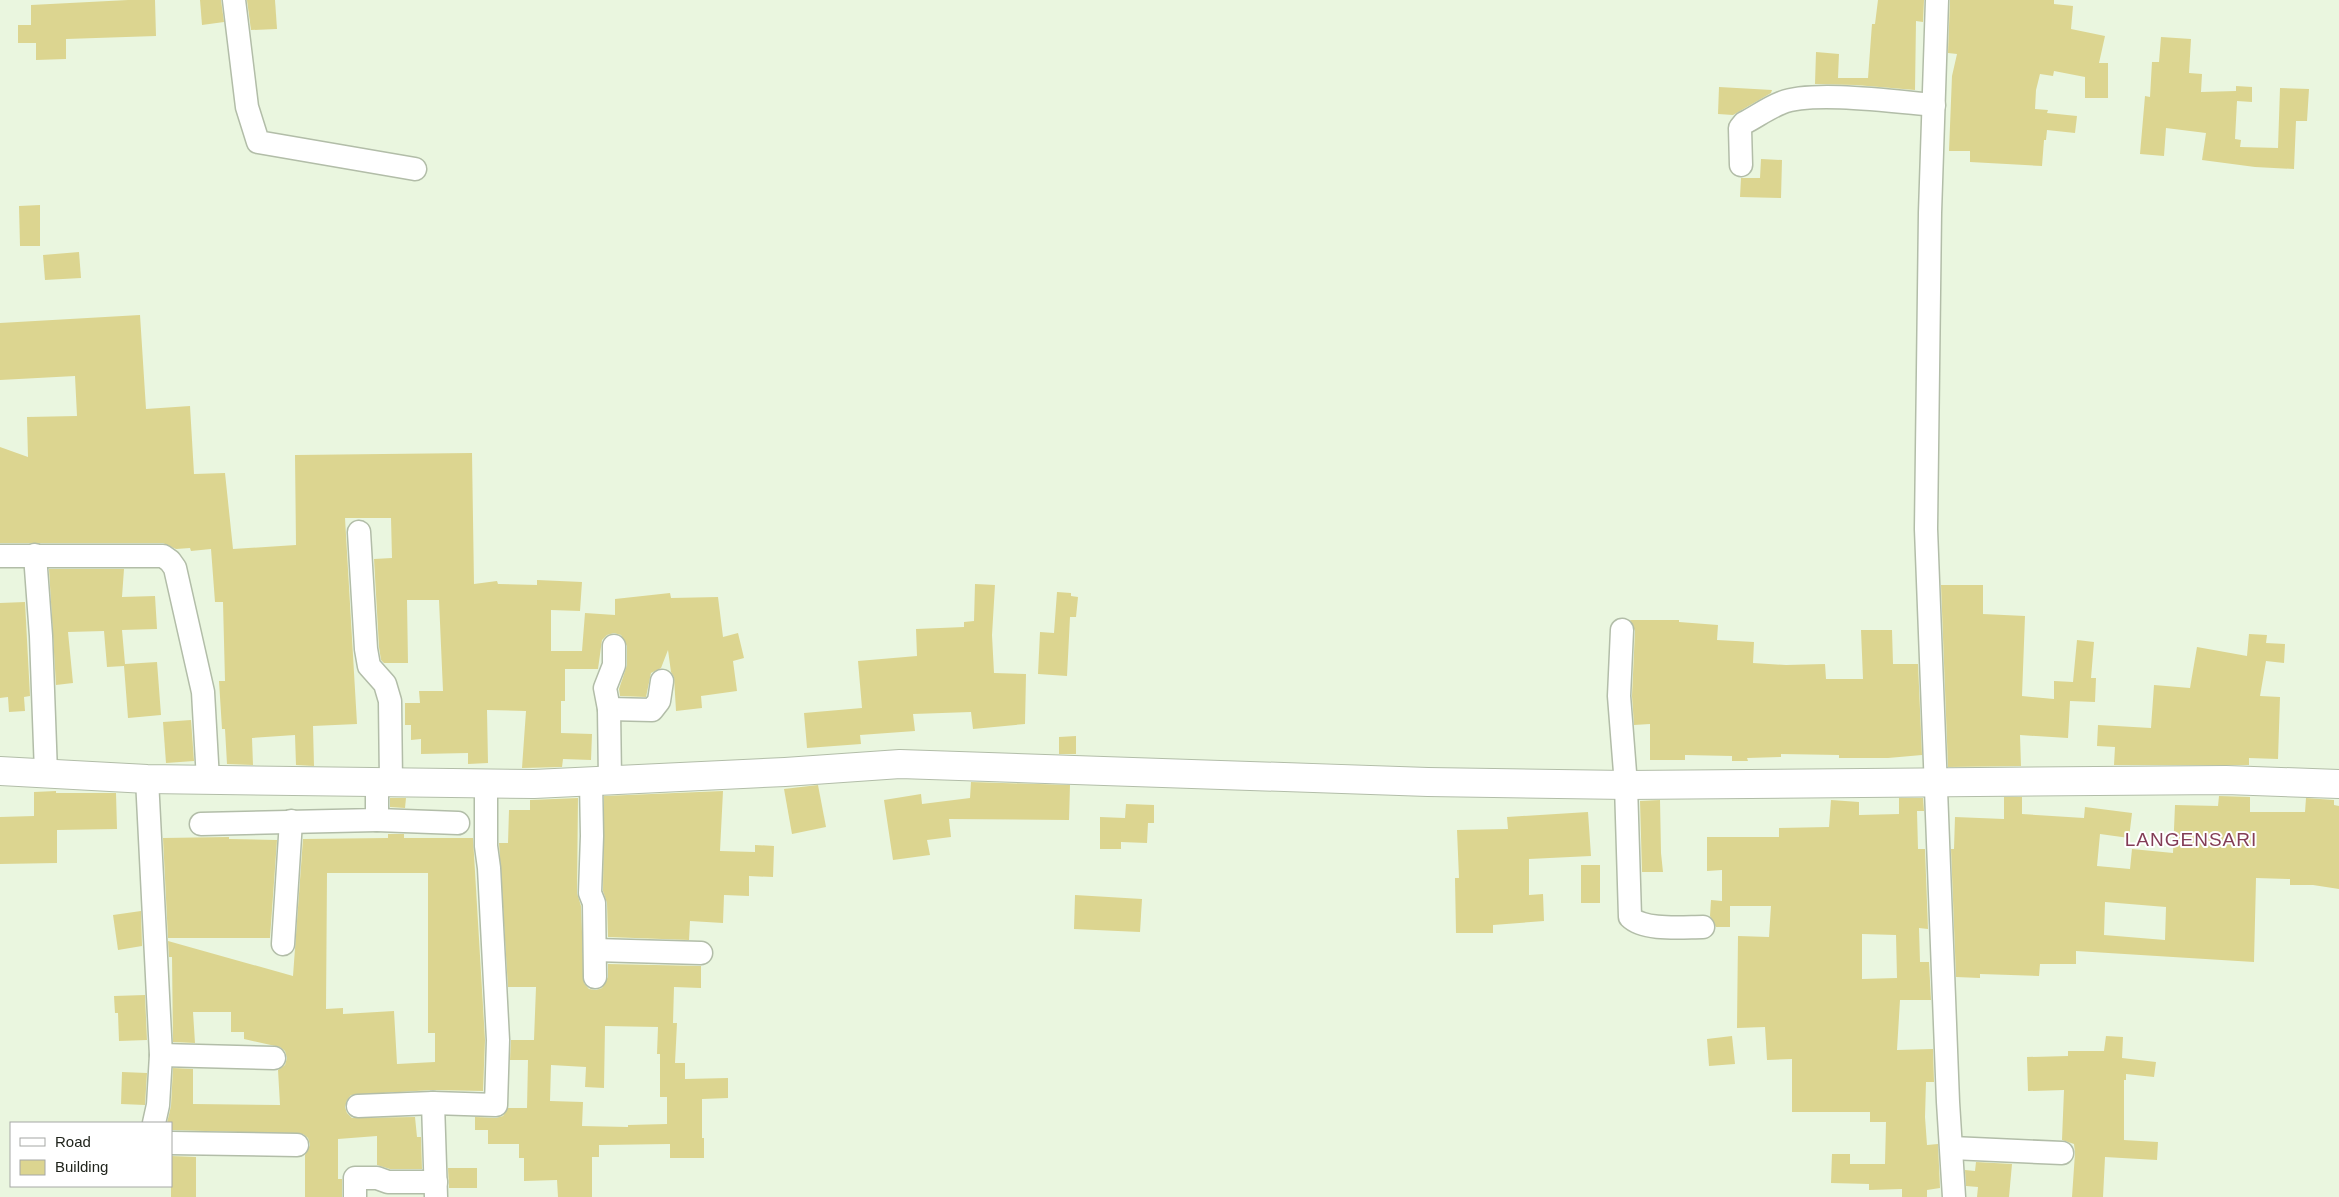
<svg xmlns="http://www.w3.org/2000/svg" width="2339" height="1197" viewBox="0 0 2339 1197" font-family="Arial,sans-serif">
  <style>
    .building { fill: #dcd590; fill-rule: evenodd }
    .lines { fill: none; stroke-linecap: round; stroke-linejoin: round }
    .minor-casing { stroke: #b2bda8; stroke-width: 25 }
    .major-casing { stroke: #b2bda8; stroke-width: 30 }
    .minor { stroke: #fff; stroke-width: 22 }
    .major { stroke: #fff; stroke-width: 28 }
    .labels { text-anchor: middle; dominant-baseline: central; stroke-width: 4; stroke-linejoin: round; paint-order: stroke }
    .quarter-label { font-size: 19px; letter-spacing: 1px; fill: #833d56; stroke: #fff }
  </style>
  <rect width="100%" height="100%" fill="#eaf6df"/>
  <g class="building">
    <polygon points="128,0 155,0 156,36 66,39 66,59 36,60 36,43 18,43 18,25 31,25 31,5"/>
    <polygon points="200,0 221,0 224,22 202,25"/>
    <polygon points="247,0 275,0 277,29 251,30"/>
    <polygon points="1878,0 1924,0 1923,22 1916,21 1915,90 1856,85 1815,84 1816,52 1839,54 1838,78 1868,78 1872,24 1875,24"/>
    <polygon points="1950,0 2054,0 2054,4 2073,6 2071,29 2105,36 2099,63 2108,63 2108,98 2085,98 2085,77 2054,71 2053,76 2040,74 2036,90 2035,109 2048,110 2047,113 2077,116 2075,133 2047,130 2046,140 2044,140 2042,166 1970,162 1970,151 1949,151 1952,76 1957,54 1948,53"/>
    <polygon points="2161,37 2191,39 2189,73 2202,74 2201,92 2236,91 2236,86 2252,87 2252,102 2237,101 2235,139 2241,140 2240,147 2278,148 2280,88 2309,89 2307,121 2296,121 2294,169 2255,167 2202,160 2206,133 2166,128 2164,156 2140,154 2145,96 2150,97 2152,62 2159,62"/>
    <polygon points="1719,87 1772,90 1771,93 1733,115 1718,114"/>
    <polygon points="1761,159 1782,160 1781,198 1740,197 1741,178 1760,178"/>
    <polygon points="40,205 40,246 20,246 19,206"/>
    <polygon points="79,252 81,278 45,280 43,255"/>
    <polygon points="140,315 146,409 190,406 194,474 225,473 233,549 296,545 295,455 472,453 474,584 497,581 498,584 537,585 537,580 582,582 580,611 551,610 551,651 582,651 585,613 615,615 615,599 670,593 671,598 718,597 723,637 738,633 744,658 733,661 737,691 701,696 702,708 676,711 674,677 671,672 668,650 661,668 651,673 646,697 620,696 619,689 627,665 627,646 621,635 614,633 607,635 602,640 598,669 565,669 565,701 561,701 561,733 592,734 591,760 563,759 562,767 522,768 526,711 487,710 488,763 468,764 468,753 421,754 421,739 411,740 411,725 405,725 405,703 420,703 419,691 443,691 439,600 407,600 408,663 384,663 381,660 379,647 374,559 392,558 391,518 345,518 357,724 313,726 314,766 296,765 295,735 252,738 253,765 227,764 225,729 222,729 219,681 225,681 223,602 215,602 211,549 191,551 190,548 176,549 163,543 0,543 0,447 28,457 27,417 77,416 75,376 0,380 0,323"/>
    <polygon points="49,569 124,569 122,597 155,596 157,629 122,630 125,664 157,662 161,715 128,718 124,666 107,667 104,631 68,632 73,683 56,685"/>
    <polygon points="975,584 995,585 992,635 994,673 1026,674 1025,724 973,729 971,712 913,714 915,731 860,735 861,744 807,748 804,713 862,708 858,661 917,656 916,629 964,627 964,622 974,621"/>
    <polygon points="1941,585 1983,585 1983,614 2025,616 2022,696 2054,699 2054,681 2073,682 2077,640 2094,642 2091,678 2096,678 2095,702 2070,701 2068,738 2020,735 2021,766 1948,767"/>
    <polygon points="1057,592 1071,593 1071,596 1078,597 1076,617 1070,617 1067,676 1038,674 1040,632 1054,633"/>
    <polygon points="25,602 30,696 24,697 25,711 9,712 8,697 0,698 0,603"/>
    <polygon points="1630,620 1679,620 1679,622 1718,625 1717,640 1754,642 1753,663 1786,665 1825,664 1826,679 1863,679 1861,630 1892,630 1893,664 1918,664 1922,755 1888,758 1839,758 1839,755 1781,754 1781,757 1747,758 1748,761 1732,761 1732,756 1685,755 1685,760 1650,760 1650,724 1634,725 1632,696 1635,631"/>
    <polygon points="2249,634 2267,635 2266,643 2285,644 2284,663 2266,661 2260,696 2280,697 2278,759 2249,758 2249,765 2114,765 2115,747 2097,746 2098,725 2151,728 2154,685 2190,688 2197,647 2247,656"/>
    <polygon points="191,720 194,761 166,763 163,722"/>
    <polygon points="1076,736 1076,754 1059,754 1059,737"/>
    <polygon points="971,782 1070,785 1069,820 949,819 951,837 927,840 930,855 893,860 884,800 921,794 922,804 970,798"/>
    <polygon points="818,785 826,827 792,834 784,789"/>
    <polygon points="56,791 56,793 116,793 117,829 57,830 57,863 0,864 0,817 34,816 34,792"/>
    <polygon points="723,791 720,851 755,852 755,845 774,846 773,877 749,876 749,896 724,895 723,923 690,921 689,940 608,937 607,903 603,891 604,796"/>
    <path d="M2219 796 2250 797V812H2305L2306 798 2334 800V805L2339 806V889L2313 885H2290V879L2256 878 2254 962 2076 951V964H2040L2039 976 1980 974V978L1956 977 1951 849H1954L1955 817 2004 819V797H2022V814L2084 818 2085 807 2132 813 2129 838 2100 834 2097 866 2130 869 2132 849 2173 853 2175 805 2218 806ZM2105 902 2166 907 2165 940 2104 935Z"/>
    <polygon points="390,798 406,798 405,808 390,807"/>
    <path d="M578 798 577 893 581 906 584 983 589 989 596 990 602 988 608 977V964L701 966V988L674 987 673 1023H677L675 1063H685V1079L728 1078V1098L702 1099V1138H704V1158H670V1144L599 1145V1157H592V1197H558L557 1180 524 1181V1158H519V1144H488V1130H475V1117L496 1118 503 1116 508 1108H527L528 1060H510L511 1040H534L536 987H508L499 843H508L509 810H530V800ZM605 1026 658 1027 657 1054H660V1097H667V1124L628 1125V1127L582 1126 583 1102 550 1101 551 1065 586 1067 585 1087 604 1088Z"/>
    <path d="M1899 798H1923L1924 811H1917L1918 849H1925L1928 929 1919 928 1920 962H1929L1931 1000H1900L1897 1050 1933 1049 1934 1082H1926L1925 1117 1927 1145 1938 1144 1940 1188 1927 1190V1197H1902V1189L1869 1190V1184L1831 1183 1832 1154H1850V1164H1885L1886 1122H1870V1112H1792V1059L1767 1060 1765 1027 1737 1028 1738 936 1769 937 1771 906H1730V927H1716L1710 916 1711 900 1722 901V870L1707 871V837H1779V828L1829 827 1831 800 1859 802V815L1899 814ZM1862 934 1896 935 1897 978 1862 979Z"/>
    <polygon points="1660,800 1661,853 1663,872 1642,872 1640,801"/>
    <polygon points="1126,804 1154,805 1154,823 1148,823 1147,843 1121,842 1121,849 1100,849 1100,817 1125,818"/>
    <polygon points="1588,812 1591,856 1529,859 1529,895 1543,894 1544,921 1493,925 1493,933 1456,933 1455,878 1459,878 1457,830 1508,829 1507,817"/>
    <path d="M388 834H404V838H473L485 1040 483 1091 432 1090 351 1095 347 1100 345 1107 347 1113 352 1118 415 1117 417 1137H421L422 1169H390L377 1165V1136L338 1139V1179H342V1197H305V1155L310 1145 308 1138 303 1134 171 1130V1123H167L171 1106 173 1068 193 1069V1104L280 1105 278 1070 285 1065 287 1058 285 1051 280 1047 244 1039V1032H231V1012H193L195 1043 173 1042 172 957H169L168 941 293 976 303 839 388 838ZM327 873H428V1033H435V1062L397 1064 394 1011 343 1014V1008L326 1009Z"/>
    <polygon points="229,837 229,839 277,840 270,938 168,938 163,838"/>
    <rect x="1581" y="865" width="19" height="38"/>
    <polygon points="1075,895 1142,899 1140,932 1074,929"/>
    <polygon points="141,911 142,946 118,950 113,915"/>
    <polygon points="145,995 147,1040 119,1041 118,1013 115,1013 114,996"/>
    <polygon points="1732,1036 1735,1064 1709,1066 1707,1039"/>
    <polygon points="2106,1036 2123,1037 2122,1058 2156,1062 2154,1077 2126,1074 2126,1080 2124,1080 2124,1140 2158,1142 2157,1160 2105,1157 2103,1197 2072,1197 2075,1153 2074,1144 2062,1140 2064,1090 2028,1091 2027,1057 2068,1056 2068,1051 2104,1051"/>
    <polygon points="122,1072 147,1073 145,1105 121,1104"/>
    <polygon points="171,1156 196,1157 196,1197 171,1197"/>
    <polygon points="1976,1162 2012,1164 2009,1197 1977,1197 1978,1187 1966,1186 1965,1170 1975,1171"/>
    <polygon points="448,1168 477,1168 477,1188 449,1188"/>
  </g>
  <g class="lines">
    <defs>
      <g id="minor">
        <polyline points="234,0 247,107 258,142 415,169"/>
        <polyline points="1937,0 1930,213 1926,529 1948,1102 1954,1197"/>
        <path d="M1741 165 1740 128 1744 123C1756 117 1768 108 1781 103 1811 90 1898 102 1934 105"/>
        <polyline points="359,532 366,649 369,666 385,684 390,701 391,782"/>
        <polyline points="35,555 41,636 46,773"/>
        <polyline points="0,556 163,556 170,561 175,568 203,692 208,780"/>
        <path d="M1622 630 1619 696 1626 785 1630 917C1644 931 1683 927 1703 927"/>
        <polyline points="609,709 652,710 659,701 662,681"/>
        <polyline points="147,779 161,1055 158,1105 154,1123"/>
        <polyline points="610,780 609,709 605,688 614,665 614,646"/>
        <polyline points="591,781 592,836 590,893 594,903 595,977"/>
        <polyline points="377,820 458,823"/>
        <polyline points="201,824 377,820 377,782"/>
        <polyline points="283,944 291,821"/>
        <polyline points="595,950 701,953"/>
        <polyline points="161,1055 274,1058"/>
        <polyline points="433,1103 436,1197"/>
        <polyline points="358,1106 433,1103 496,1105 498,1040 489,868 486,846 486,783"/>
        <polyline points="171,1143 297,1145"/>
        <polyline points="1952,1148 2062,1153"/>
        <polyline points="355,1197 355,1178 377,1178 388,1182 436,1182"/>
      </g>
      <polyline id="major" points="0,771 147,779 534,784 785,772 900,764 1428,782 1626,785 2226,780 2339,784"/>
    </defs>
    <use href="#minor" class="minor-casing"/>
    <use href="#major" class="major-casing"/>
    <use href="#minor" class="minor"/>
    <use href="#major" class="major"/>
  </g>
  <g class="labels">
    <g class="quarter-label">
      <text x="2191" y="839">LANGENSARI</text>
    </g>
  </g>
  <rect x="10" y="1122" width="162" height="65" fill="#ffffff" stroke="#a6a8a5"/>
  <rect x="20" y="1138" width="25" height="8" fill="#ffffff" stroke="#a6a8a5"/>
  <text x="55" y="1147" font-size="15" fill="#21251d">Road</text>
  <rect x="20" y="1160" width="25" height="15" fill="#dcd590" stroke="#a6a8a5"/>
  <text x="55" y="1172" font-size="15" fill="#21251d">Building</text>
</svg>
